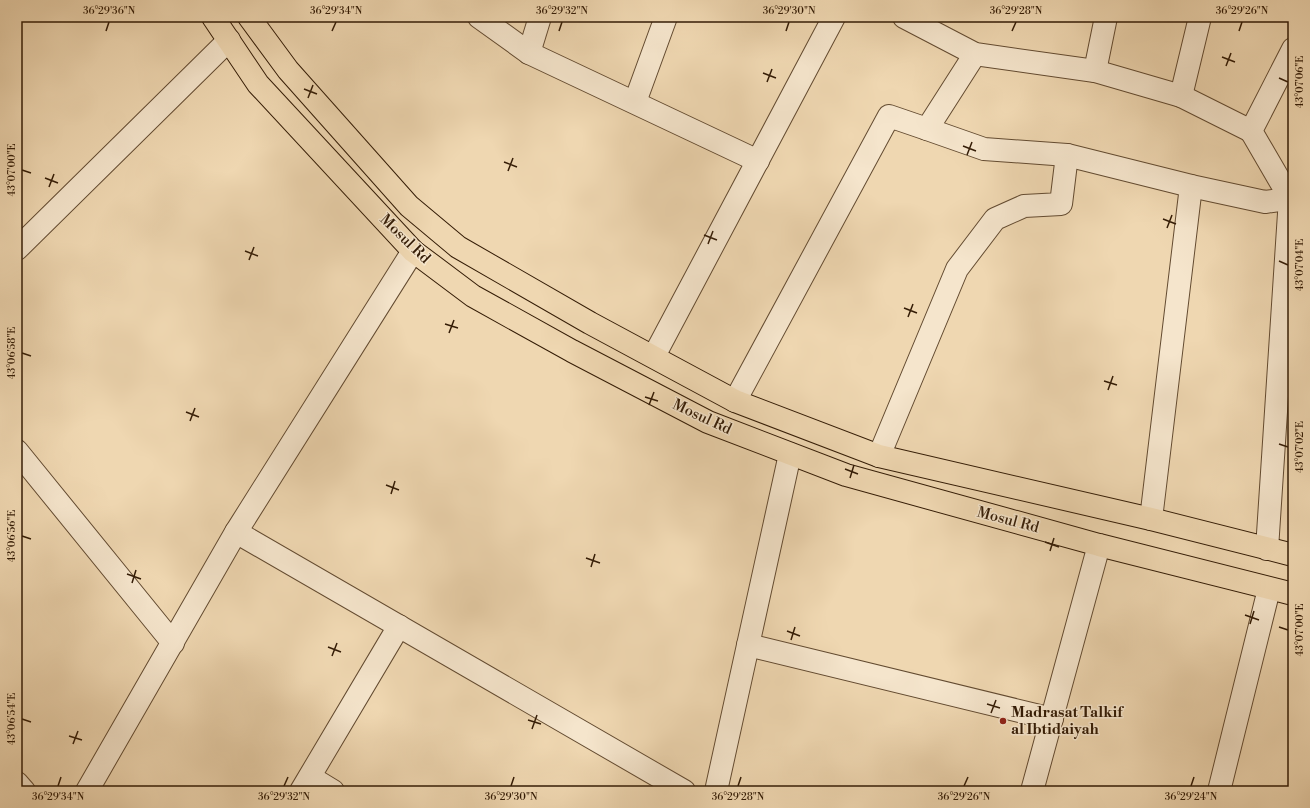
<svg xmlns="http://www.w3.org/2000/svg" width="1310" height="808" viewBox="0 0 1310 808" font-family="'Libre Bodoni',serif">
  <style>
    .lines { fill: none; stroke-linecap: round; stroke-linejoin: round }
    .minor-casing { stroke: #634b31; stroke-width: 24 }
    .primary-casing { stroke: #341c06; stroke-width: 24 }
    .minor { stroke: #f5e5cc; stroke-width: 22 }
    .primary { stroke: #efd7b1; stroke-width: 22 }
    .ticks { fill: none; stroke: #341c06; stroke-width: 1.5 }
    .poi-dot { fill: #8f2418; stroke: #f5e5cc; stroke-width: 1.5 }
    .labels { text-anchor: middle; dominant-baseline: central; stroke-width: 3; stroke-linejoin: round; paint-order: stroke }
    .street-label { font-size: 15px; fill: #341c06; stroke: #f5e5cc }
    .poi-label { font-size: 15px; font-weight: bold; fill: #341c06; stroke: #f5e5cc; text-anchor: start }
    .neatline { fill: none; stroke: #341c06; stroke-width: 1.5 }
    .ticks-label { font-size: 10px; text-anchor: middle; fill: #341c06 }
  </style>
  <rect width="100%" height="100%" fill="#efd7b1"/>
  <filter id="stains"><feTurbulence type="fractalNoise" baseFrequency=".005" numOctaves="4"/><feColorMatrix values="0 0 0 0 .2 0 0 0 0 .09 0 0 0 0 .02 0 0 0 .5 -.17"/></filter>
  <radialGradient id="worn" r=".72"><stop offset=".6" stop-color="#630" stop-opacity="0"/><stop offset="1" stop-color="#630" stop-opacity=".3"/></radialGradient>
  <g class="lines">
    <defs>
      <g id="minor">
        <polyline points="479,17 529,53 758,161"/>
        <polyline points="904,17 975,54 1095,71 1181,96 1251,131"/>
        <polyline points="529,53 540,17"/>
        <polyline points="1095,71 1106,17"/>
        <polyline points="1181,96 1200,17"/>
        <polyline points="635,102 666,17"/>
        <polyline points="927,129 984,149 1067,155 1191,186 1265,202 1293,198"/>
        <polyline points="17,249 229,40"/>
        <polyline points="654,356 834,17"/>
        <polyline points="735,401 889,116 927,129 975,54"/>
        <polyline points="17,451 173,643"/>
        <polyline points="879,456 957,269 995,219 1024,206 1061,204 1067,155"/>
        <polyline points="1151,519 1191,186"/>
        <polyline points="236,532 684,791"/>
        <polyline points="1267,549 1290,198 1251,131 1293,49"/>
        <polyline points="748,645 1052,719"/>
        <polyline points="310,777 333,791"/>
        <polyline points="17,783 24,791"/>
        <polyline points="87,791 236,532 413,251"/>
        <polyline points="301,791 399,626"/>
        <polyline points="716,791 790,454"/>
        <polyline points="1032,791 1099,545"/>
        <polyline points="1219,791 1269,589"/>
      </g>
      <g id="primary">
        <polyline points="213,17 258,84 413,251 473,296 572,351 708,422 846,475 1099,545 1293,594"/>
        <polyline points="249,17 288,70 409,206 458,247 590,323 735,401 879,456 1151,519 1293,555"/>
      </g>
    </defs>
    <use href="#minor" class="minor-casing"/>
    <use href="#primary" class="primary-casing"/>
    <use href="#minor" class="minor"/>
    <use href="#primary" class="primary"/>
  </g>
  <path class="ticks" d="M106 31 109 22M332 31 336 22M559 31 562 22M786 31 789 22M1012 31 1016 22M1239 31 1242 22M1222 57 1235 62M1226 66 1231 53M763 73 776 78M1279 78 1288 82M767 82 772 69M304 89 317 94M308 98 313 85M963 146 976 151M967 155 972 142M504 162 517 167M22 170 31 173M508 171 513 158M45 178 58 183M49 187 54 174M1163 219 1176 224M1167 228 1172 215M704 235 717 240M708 244 713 231M245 251 258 256M249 260 254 247M1279 261 1288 265M904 308 917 313M908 317 913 304M445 324 458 328M449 333 454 320M22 353 31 356M1104 381 1117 385M1108 390 1113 376M645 397 658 401M649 405 654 392M186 412 199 417M190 421 195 408M1279 444 1288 447M845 469 858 474M850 478 854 465M386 485 399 490M391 494 395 481M22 536 31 539M1045 542 1059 547M1050 551 1054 538M586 558 600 563M591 567 595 554M127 574 141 579M132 583 136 570M1245 615 1259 620M1250 624 1254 611M1279 627 1288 630M787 631 800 636M791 640 795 627M328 647 341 652M332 656 337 643M987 704 1000 708M991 713 996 700M22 719 31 722M528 720 541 724M532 729 537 715M69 736 82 740M73 744 78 731M58 786 61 777M284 786 288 777M511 786 514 777M738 786 741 777M964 786 968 777M1191 786 1194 777"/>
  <circle class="poi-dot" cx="1003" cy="721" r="4"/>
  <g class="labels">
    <g class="street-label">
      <text transform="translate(405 239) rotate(44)">Mosul Rd</text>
      <text transform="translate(702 417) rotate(25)">Mosul Rd</text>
      <text transform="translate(1008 520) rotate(15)">Mosul Rd</text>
    </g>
    <g class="poi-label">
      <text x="1011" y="712">Madrasat Talkif<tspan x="1011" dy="17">al Ibtidaiyah</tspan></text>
    </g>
  </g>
  <rect width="1310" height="808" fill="none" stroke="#efd7b1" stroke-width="44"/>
  <rect x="22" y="22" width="1266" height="764" class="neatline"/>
  <g class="ticks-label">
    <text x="109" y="14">36°29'36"N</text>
    <text x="336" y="14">36°29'34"N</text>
    <text x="562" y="14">36°29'32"N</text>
    <text x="789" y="14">36°29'30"N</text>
    <text x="1016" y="14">36°29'28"N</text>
    <text x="1242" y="14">36°29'26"N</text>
    <text transform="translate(1299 82) rotate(-90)" y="4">43°07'06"E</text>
    <text transform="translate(11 170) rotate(-90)" y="4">43°07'00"E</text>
    <text transform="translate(1299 265) rotate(-90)" y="4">43°07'04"E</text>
    <text transform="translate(11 353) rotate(-90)" y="4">43°06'58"E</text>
    <text transform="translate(1299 447) rotate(-90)" y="4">43°07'02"E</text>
    <text transform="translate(11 536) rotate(-90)" y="4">43°06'56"E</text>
    <text transform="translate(1299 630) rotate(-90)" y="4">43°07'00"E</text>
    <text transform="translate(11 719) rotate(-90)" y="4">43°06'54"E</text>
    <text x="58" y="800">36°29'34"N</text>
    <text x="284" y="800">36°29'32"N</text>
    <text x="511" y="800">36°29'30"N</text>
    <text x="738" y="800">36°29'28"N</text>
    <text x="964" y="800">36°29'26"N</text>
    <text x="1191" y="800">36°29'24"N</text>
  </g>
  <rect width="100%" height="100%" filter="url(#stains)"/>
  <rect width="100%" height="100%" fill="url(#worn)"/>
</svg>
